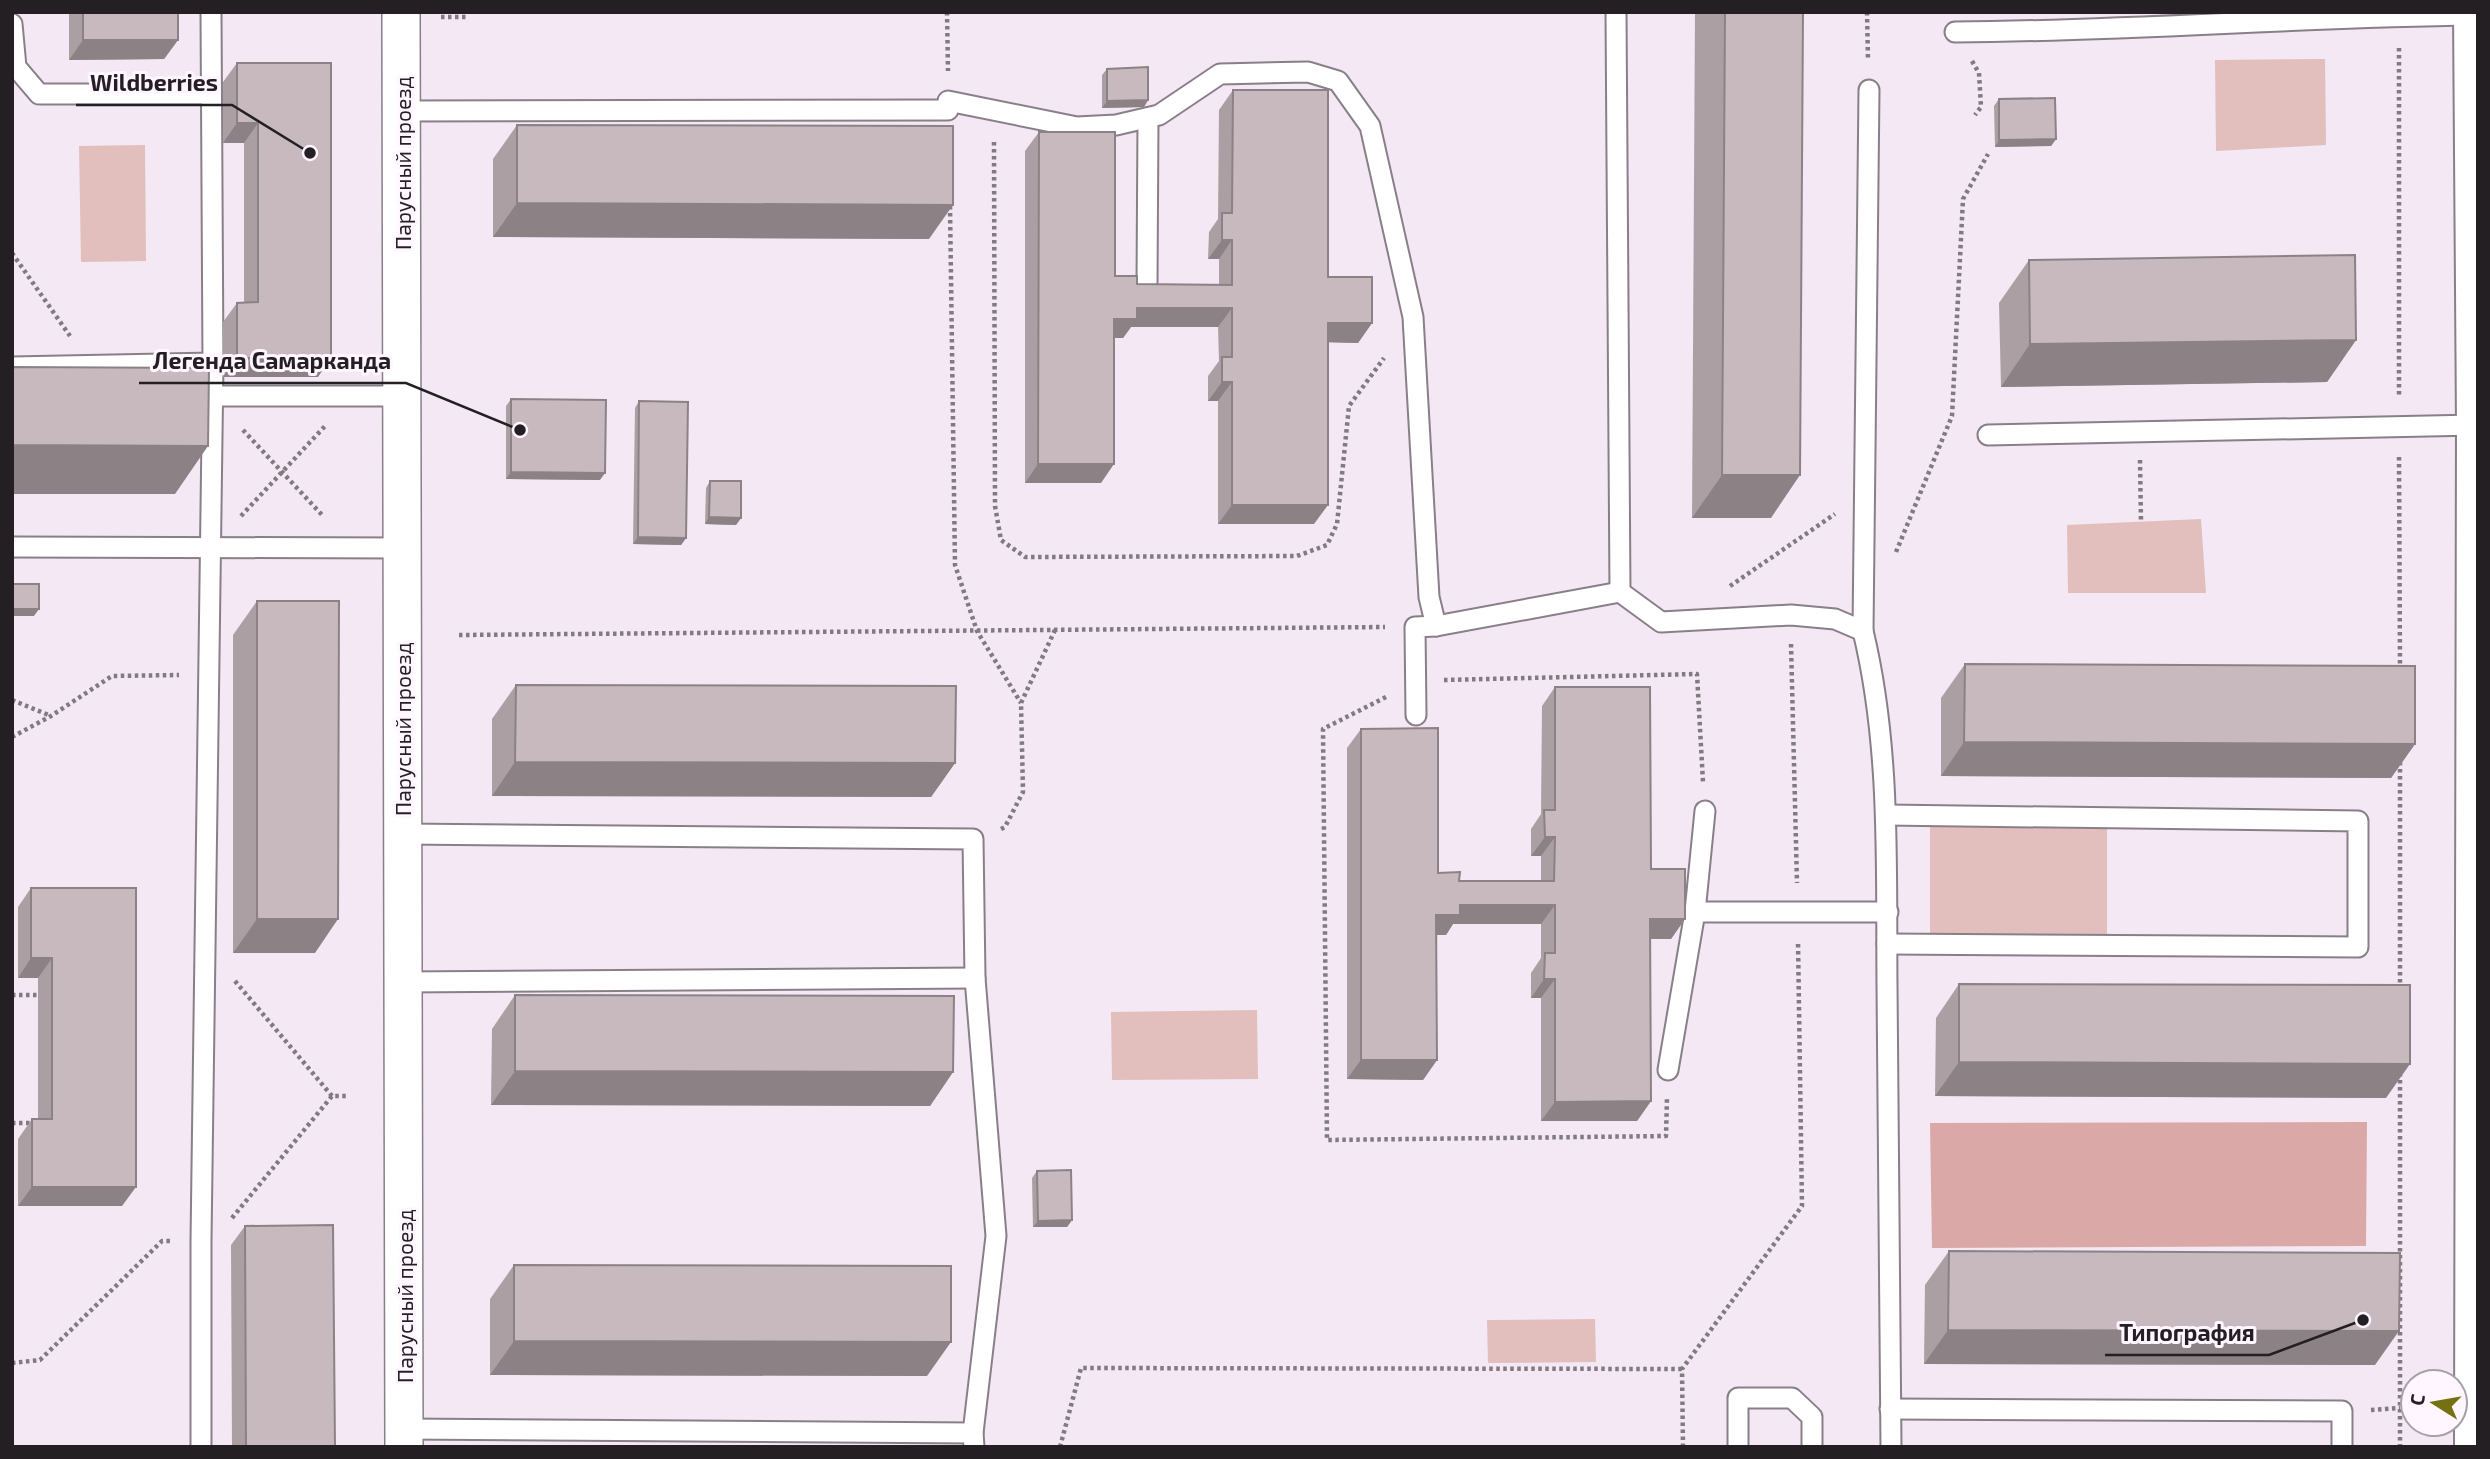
<svg xmlns="http://www.w3.org/2000/svg" width="2490" height="1459" viewBox="0 0 2490 1459" font-family="'Exo 2',sans-serif">
  <style>
    .green { fill: #e2bebc }
    .forest { fill: #daa8a6 }
    .lines { fill: none; stroke-linecap: round; stroke-linejoin: round }
    .lane-casing { stroke: #897f89; stroke-width: 23 }
    .street-casing { stroke: #897f89; stroke-width: 40 }
    .secondary-casing { stroke: #897f89; stroke-width: 42 }
    .path { stroke: #817a81; stroke-width: 4.5; stroke-dasharray: 3.5 3.5; stroke-linecap: butt }
    .lane { stroke: #fff; stroke-width: 19 }
    .street { stroke: #fff; stroke-width: 37 }
    .secondary { stroke: #fff; stroke-width: 38 }
    .wall { fill: #ac9fa4 }
    .shaded-wall { fill: #8c8286 }
    .building { fill: #c8b9bf; stroke: #8c8286; stroke-width: 2 }
    .labels { text-anchor: middle; dominant-baseline: central; stroke-width: 6; stroke-linejoin: round; paint-order: stroke }
    .street-label { font-size: 21px; fill: #231f23; stroke: #fff6ff }
    .leader { fill: none; stroke: #231f23; stroke-width: 2.5 }
    .callout-dot { fill: #231f23; stroke: #fff6ff; stroke-width: 2.5 }
    .callout-label { font-size: 23px; text-anchor: middle; font-weight: bold; fill: #231f23; stroke: #fff6ff; stroke-width: 6; stroke-linejoin: round; paint-order: stroke }
  </style>
  <rect width="100%" height="100%" fill="#f3e8f3"/>
  <g class="green">
    <polygon points="2325,59 2326,145 2216,151 2215,60"/>
    <polygon points="145,145 146,261 81,262 79,146"/>
    <polygon points="2201,519 2206,593 2068,593 2067,525"/>
    <polygon points="1930,827 2107,828 2107,935 1930,936"/>
    <polygon points="1257,1010 1258,1079 1112,1080 1111,1012"/>
    <polygon points="1595,1319 1596,1362 1488,1363 1487,1320"/>
  </g>
  <polygon class="forest" points="2367,1122 2366,1246 1932,1248 1930,1123"/>
  <g class="lines">
    <defs>
      <g id="lane">
        <path d="M1616 12 1620 592 1661 622 1791 615 1835 619 1863 631C1891 747 1886 867 1887 985 1888 1139 1889 1293 1891 1447"/>
        <polyline points="12,24 16,67 39,94 210,94"/>
        <path d="M1955 32C2128 31 2300 17 2473 15"/>
        <polyline points="948,101 1077,127 1116,125 1159,115 1220,74 1308,72 1338,81 1370,126 1413,317 1429,597 1436,626"/>
        <polyline points="402,111 948,110"/>
        <polyline points="1147,285 1148,118"/>
        <polyline points="12,367 213,363"/>
        <polyline points="213,396 402,396"/>
        <polyline points="1988,435 2476,425"/>
        <polyline points="12,547 402,548"/>
        <polyline points="1863,631 1869,90"/>
        <polyline points="1416,715 1415,627 1436,626 1620,592"/>
        <polyline points="1886,815 2358,821 2358,947 1887,944"/>
        <polyline points="403,834 973,839 975,978 996,1236 973,1433 974,1447"/>
        <polyline points="1695,912 1888,912"/>
        <polyline points="403,982 975,978"/>
        <polyline points="1668,1070 1695,912 1705,811"/>
        <polyline points="1890,1409 2342,1411 2342,1447"/>
        <polyline points="404,1429 973,1433"/>
        <polyline points="201,1447 201,1241 213,363 211,12"/>
        <polyline points="1738,1447 1738,1398 1792,1398 1812,1417 1812,1447"/>
      </g>
      <polyline id="street" points="401,12 404,1447"/>
      <polyline id="secondary" points="2473,12 2476,425 2474,1447"/>
    </defs>
    <use href="#lane" class="lane-casing"/>
    <use href="#street" class="street-casing"/>
    <use href="#secondary" class="secondary-casing"/>
    <g class="path">
      <polyline points="947,12 948,71"/>
      <polyline points="1867,12 1868,60"/>
      <polyline points="441,17 468,17"/>
      <polyline points="2399,48 2399,396"/>
      <polyline points="1972,61 1979,73 1981,107 1975,115"/>
      <polyline points="994,142 995,506 1001,540 1025,557 1297,556 1327,545 1337,524 1349,406 1384,358"/>
      <polyline points="950,206 955,565 977,631 1021,703"/>
      <polyline points="12,253 70,336"/>
      <polyline points="243,430 323,516"/>
      <polyline points="2399,457 2400,669"/>
      <polyline points="2140,460 2141,522"/>
      <polyline points="241,516 326,425"/>
      <polyline points="1896,552 1952,416 1963,199 1988,154"/>
      <polyline points="1730,586 1835,514"/>
      <polyline points="459,635 1385,627"/>
      <polyline points="1791,644 1797,883"/>
      <polyline points="1444,680 1697,674 1703,782"/>
      <polyline points="1386,697 1323,729 1327,1140 1666,1136 1667,1097"/>
      <polyline points="12,700 51,716"/>
      <polyline points="12,737 51,716 112,676 179,675"/>
      <polyline points="2400,762 2400,991"/>
      <polyline points="1001,829 1005,827 1023,792 1021,703 1055,630"/>
      <polyline points="235,981 332,1096"/>
      <polyline points="12,995 38,995"/>
      <polyline points="2400,1073 2400,1447"/>
      <polyline points="12,1123 34,1123"/>
      <polyline points="232,1218 332,1096 348,1096"/>
      <polyline points="12,1363 40,1360 162,1241 171,1241"/>
      <polyline points="2371,1410 2400,1408"/>
      <polyline points="1060,1447 1081,1368 1682,1369"/>
      <polyline points="1683,1447 1682,1369 1802,1206 1798,941"/>
    </g>
    <use href="#lane" class="lane"/>
    <use href="#street" class="street"/>
    <use href="#secondary" class="secondary"/>
  </g>
  <g class="wall">
    <polygon points="69,12 178,12 178,40 164,59 69,60"/>
    <polygon points="1695,12 1803,12 1771,518 1692,518"/>
    <polygon points="237,63 331,63 318,377 223,377 223,322 237,303 244,303 244,143 223,143 223,82"/>
    <polygon points="1107,69 1148,100 1144,107 1102,108 1102,75"/>
    <polygon points="1233,90 1328,277 1372,323 1358,343 1328,342 1314,524 1218,524 1218,401 1208,401 1208,376 1219,361 1218,327 1131,327 1123,338 1114,338 1101,483 1025,483 1025,151 1039,132 1115,276 1137,284 1219,285 1219,259 1208,259 1209,232 1218,219 1219,110"/>
    <polygon points="1999,99 2056,139 2051,146 1995,147 1994,106"/>
    <polygon points="517,125 929,239 493,237 493,159"/>
    <polygon points="2029,260 2356,340 2327,382 2001,387 1999,303"/>
    <polygon points="511,399 600,480 506,479 506,406"/>
    <polygon points="639,401 686,538 681,545 633,544 635,408"/>
    <polygon points="710,481 741,518 736,525 705,524 706,488"/>
    <polygon points="257,601 315,953 233,953 233,635"/>
    <polygon points="1965,664 2415,744 2391,778 1941,776 1941,698"/>
    <polygon points="516,685 955,763 931,797 492,796 492,719"/>
    <polygon points="1555,687 1651,869 1685,919 1671,939 1650,939 1651,1101 1637,1121 1541,1121 1541,998 1531,998 1531,973 1541,958 1541,924 1453,924 1446,935 1436,935 1437,1060 1423,1080 1347,1079 1347,748 1361,729 1438,873 1459,881 1541,881 1541,856 1531,856 1531,829 1541,814 1542,706"/>
    <polygon points="31,888 122,1206 18,1206 18,1139 32,1119 38,1119 38,978 18,978 18,907"/>
    <polygon points="1959,984 2386,1098 1935,1096 1936,1018"/>
    <polygon points="515,995 953,1072 930,1106 491,1105 492,1029"/>
    <polygon points="1037,1171 1072,1220 1067,1227 1033,1227 1032,1178"/>
    <polygon points="245,1226 335,1447 232,1447 231,1245"/>
    <polygon points="1949,1251 2375,1365 1924,1364 1925,1285"/>
    <polygon points="514,1265 927,1376 490,1375 490,1299"/>
  </g>
  <g class="shaded-wall">
    <polygon points="83,40 178,40 164,59 69,60"/>
    <polygon points="1148,100 1144,107 1102,108 1107,101"/>
    <polygon points="237,123 258,123 244,143 223,143"/>
    <polygon points="2056,139 2051,146 1995,147 1999,140"/>
    <polygon points="517,203 953,205 929,239 493,237"/>
    <polygon points="1222,240 1232,240 1219,259 1208,259"/>
    <polygon points="1137,308 1232,308 1218,327 1131,327 1123,338 1101,338 1114,319"/>
    <polygon points="1328,323 1372,323 1358,343 1315,342"/>
    <polygon points="2356,340 2327,382 2001,387 2030,344"/>
    <polygon points="237,358 331,358 318,377 223,377"/>
    <polygon points="1222,382 1232,382 1218,401 1208,401"/>
    <polygon points="12,445 208,446 175,494 12,494"/>
    <polygon points="1038,464 1114,464 1101,483 1025,483"/>
    <polygon points="511,472 605,473 600,480 506,479"/>
    <polygon points="1722,475 1800,475 1771,518 1692,518"/>
    <polygon points="1232,505 1328,505 1314,524 1218,524"/>
    <polygon points="709,517 741,518 736,525 705,524"/>
    <polygon points="638,537 686,538 681,545 633,544"/>
    <polygon points="12,609 39,609 34,616 12,616"/>
    <polygon points="1964,742 2415,744 2391,778 1941,776"/>
    <polygon points="515,762 955,763 931,797 492,796"/>
    <polygon points="1545,837 1555,837 1541,856 1531,856"/>
    <polygon points="1460,905 1555,905 1541,924 1453,924 1446,935 1423,935 1436,915"/>
    <polygon points="257,919 338,919 315,953 233,953"/>
    <polygon points="1650,919 1685,919 1671,939 1637,939"/>
    <polygon points="31,958 52,958 38,978 18,978"/>
    <polygon points="1544,979 1555,979 1541,998 1531,998"/>
    <polygon points="1361,1060 1437,1060 1423,1080 1347,1079"/>
    <polygon points="1959,1062 2410,1064 2386,1098 1935,1096"/>
    <polygon points="515,1071 953,1072 930,1106 491,1105"/>
    <polygon points="1651,1101 1637,1121 1541,1121 1555,1102"/>
    <polygon points="32,1187 136,1187 122,1206 18,1206"/>
    <polygon points="1072,1220 1067,1227 1033,1227 1038,1221"/>
    <polygon points="1948,1330 2399,1331 2375,1365 1924,1364"/>
    <polygon points="514,1341 951,1342 927,1376 490,1375"/>
  </g>
  <g class="building">
    <rect x="83" y="12" width="95" height="28"/>
    <polygon points="1725,12 1803,12 1800,475 1722,475"/>
    <polygon points="237,63 331,63 331,358 237,358 237,303 258,302 258,123 237,123"/>
    <polygon points="1148,67 1148,100 1107,101 1107,69"/>
    <polygon points="1233,90 1328,90 1328,277 1372,277 1372,323 1328,323 1328,505 1232,505 1232,382 1222,382 1222,357 1232,357 1232,308 1137,308 1137,319 1114,319 1114,464 1038,464 1039,132 1115,132 1115,276 1137,276 1137,284 1232,285 1232,240 1222,240 1222,213 1232,213"/>
    <polygon points="2055,98 2056,139 1999,140 1999,99"/>
    <polygon points="517,125 953,126 953,205 517,203"/>
    <polygon points="2355,255 2356,340 2030,344 2029,260"/>
    <polygon points="12,367 209,368 208,446 12,445"/>
    <polygon points="511,399 606,400 605,473 511,472"/>
    <polygon points="639,401 688,402 686,538 638,537"/>
    <polygon points="710,481 741,481 741,518 709,517"/>
    <rect x="12" y="584" width="27" height="25"/>
    <polygon points="257,601 339,601 338,919 257,919"/>
    <polygon points="1965,664 2415,666 2415,744 1964,742"/>
    <polygon points="516,685 956,686 955,763 515,762"/>
    <polygon points="1555,687 1650,687 1651,869 1685,869 1685,919 1650,919 1651,1101 1555,1102 1555,979 1544,979 1545,953 1555,953 1555,905 1460,905 1460,915 1436,915 1437,1060 1361,1060 1361,729 1438,728 1438,873 1460,872 1459,881 1554,881 1555,837 1545,837 1544,810 1555,810"/>
    <polygon points="31,888 136,888 136,1187 32,1187 32,1119 52,1119 52,958 31,958"/>
    <polygon points="1959,984 2410,985 2410,1064 1959,1062"/>
    <polygon points="515,995 954,996 953,1072 515,1071"/>
    <polygon points="1071,1170 1072,1220 1038,1221 1037,1171"/>
    <polygon points="333,1225 335,1447 246,1447 245,1226"/>
    <polygon points="1949,1251 2400,1253 2399,1331 1948,1330"/>
    <polygon points="514,1265 951,1266 951,1342 514,1341"/>
  </g>
  <g class="labels">
    <g class="street-label">
      <text transform="translate(402 163) rotate(-90)">Парусный проезд</text>
      <text transform="translate(402 729) rotate(-90)">Парусный проезд</text>
      <text transform="translate(404 1296) rotate(-90)">Парусный проезд</text>
    </g>
  </g>
  <path class="leader" d="M310 153L232 105H76M520 430L406 383H139M2363 1320L2269 1355H2105"/>
  <g class="callout-dot">
    <circle cx="310" cy="153" r="7"/>
    <circle cx="520" cy="430" r="7"/>
    <circle cx="2363" cy="1320" r="7"/>
  </g>
  <g class="callout-label">
    <text x="154" y="91">Wildberries</text>
    <text x="272" y="369">Легенда Самарканда</text>
    <text x="2187" y="1341">Типография</text>
  </g>
  <rect width="2490" height="1459" fill="none" stroke="#231f23" stroke-width="28"/>
  <g transform="translate(2434 1403) rotate(281)"><circle r="33" fill="#fff6ff" stroke="#a7a0a7" stroke-width="2"/>
  <path d="M0-5L12 26L0 18L-12 26Z" fill="#757113"/>
  <text y="-10" font-size="19" font-weight="bold" text-anchor="middle" fill="#231f23">С</text>
  </g>
</svg>
